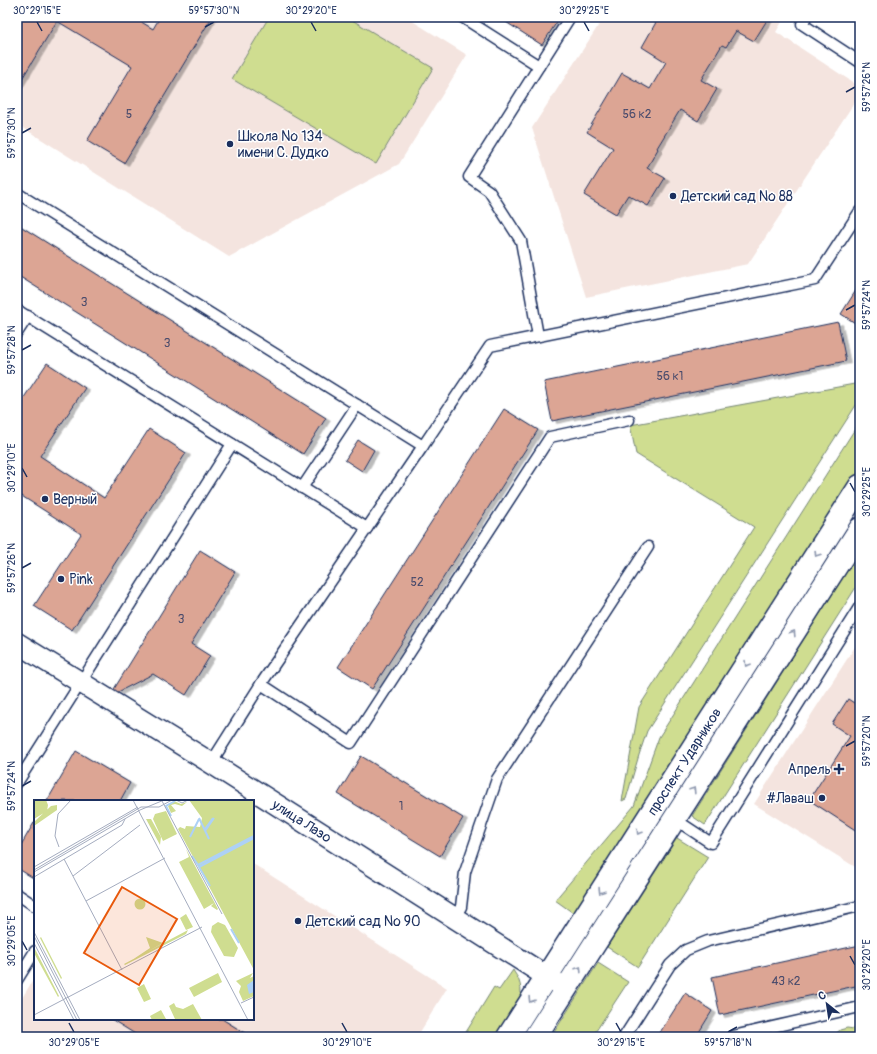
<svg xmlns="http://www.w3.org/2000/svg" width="877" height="1054" viewBox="0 0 877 1054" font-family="Pangolin,sans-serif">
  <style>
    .built { fill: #f4e4df }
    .green { fill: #cfdd90; stroke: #758677 }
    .building { fill: #dca594; stroke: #1b2f5e; filter: url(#shadow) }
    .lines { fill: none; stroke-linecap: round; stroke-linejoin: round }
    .service-casing { stroke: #1b2f5e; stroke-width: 13 }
    .minor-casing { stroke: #1b2f5e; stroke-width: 23 }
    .tertiary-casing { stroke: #1b2f5e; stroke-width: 25 }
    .service { stroke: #fff; stroke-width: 10 }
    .minor { stroke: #fff; stroke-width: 20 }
    .tertiary { stroke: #fff; stroke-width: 22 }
    .oneway { stroke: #8d97ae }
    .ticks { fill: none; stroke: #1b2f5e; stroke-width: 1.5 }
    .poi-dot { fill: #1b2f5e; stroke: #fff; stroke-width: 1.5 }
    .labels { text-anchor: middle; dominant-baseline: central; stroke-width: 3; stroke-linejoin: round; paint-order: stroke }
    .number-label { font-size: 12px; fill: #4b4c6c }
    .poi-label { font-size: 14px; fill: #1b2f5e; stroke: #fff; text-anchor: start }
    .street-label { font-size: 14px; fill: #1b2f5e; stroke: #fff }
    .inset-river { fill: none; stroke: #add1f6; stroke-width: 2 }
    .inset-road { fill: none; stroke: #a4acbf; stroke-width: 1 }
    .view { fill: #e8590c; fill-opacity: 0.15; stroke: #e8590c; stroke-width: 2 }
    .inset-edge { fill: none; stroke: #1b2f5e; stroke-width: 2 }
    .neatline { fill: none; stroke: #1b2f5e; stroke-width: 1.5 }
    .ticks-label { font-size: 10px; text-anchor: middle; fill: #1b2f5e }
  </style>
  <defs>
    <filter id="shadow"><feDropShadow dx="4.5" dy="2.5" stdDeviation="0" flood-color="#0004"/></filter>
  </defs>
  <rect width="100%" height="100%" fill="#fff"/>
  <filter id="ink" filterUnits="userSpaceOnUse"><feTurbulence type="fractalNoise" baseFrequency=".025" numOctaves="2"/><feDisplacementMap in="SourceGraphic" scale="8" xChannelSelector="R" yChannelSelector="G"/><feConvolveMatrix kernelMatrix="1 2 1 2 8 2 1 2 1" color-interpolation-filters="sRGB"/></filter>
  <g filter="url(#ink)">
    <g class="built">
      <polygon points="17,17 406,17 467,55 399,164 229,257 17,124"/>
      <polygon points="604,17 785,17 776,32 860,87 860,94 748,264 586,297 532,128"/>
      <polygon points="860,639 860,870 754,804"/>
      <polygon points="253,864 447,988 417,1037 17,1037 17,1006 35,977 35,1019 253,1019"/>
    </g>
    <g class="green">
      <polygon points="269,17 347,17 433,68 376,164 232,79"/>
      <polygon points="860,383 860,399 647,731 639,755 626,799 622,801 639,707 754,527 636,454 630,425"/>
      <polygon points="860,421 860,471 576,915 555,900 634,806 659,737"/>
      <polygon points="852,563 860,568 860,581 705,825 692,816"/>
      <polygon points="677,838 708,857 638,967 607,947"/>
      <polygon points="598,963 628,982 592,1037 551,1037"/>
      <path d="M513 970C515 974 518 977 519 981 527 1001 508 1021 498 1037H463L494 987 499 990Z"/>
      <polygon points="847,1028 854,1029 860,1032 860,1037 832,1037 840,1030"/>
    </g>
    <g class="building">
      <polygon points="17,17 133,17 153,29 160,17 212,17 124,163 87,141 132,66 57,21 17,87"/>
      <polygon points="498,17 560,17 542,45"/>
      <polygon points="659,17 769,17 754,41 736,31 726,47 722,45 701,80 717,89 698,121 680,110 657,148 658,149 647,168 665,178 648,206 628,195 616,214 584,195 613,148 587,132 622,73 650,89 666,62 642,47"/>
      <polygon points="17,224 326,418 303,454 17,275"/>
      <polygon points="860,284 860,326 841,314"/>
      <polygon points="838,322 846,361 552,421 544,382"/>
      <polygon points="47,363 85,388 40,456 54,465 104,498 149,429 186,453 72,630 34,606 81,534 17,493 17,408"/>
      <polygon points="504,409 538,430 372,689 338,667"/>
      <polygon points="358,440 374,450 362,471 345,460"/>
      <polygon points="200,550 235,572 191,644 210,656 186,695 153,674 118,692 114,689"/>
      <polygon points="848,699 860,707 860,833 809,800 850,736 832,724"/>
      <polygon points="76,751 130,783 120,801 47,801"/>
      <polygon points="361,756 463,818 440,856 338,794"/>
      <polygon points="35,821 35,879 17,868 17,852"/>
      <polygon points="860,945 860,985 720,1015 712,977"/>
      <polygon points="685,993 712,1011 696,1037 657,1037"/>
      <polygon points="111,1019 222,1019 251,1037 140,1037"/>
    </g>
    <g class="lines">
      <defs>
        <g id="service">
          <polyline points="462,17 539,66"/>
          <polyline points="806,17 802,24 860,62"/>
          <polyline points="17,193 423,446 261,684 351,743 550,437 629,420"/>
          <polyline points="17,310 367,528"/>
          <polyline points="17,333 28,316"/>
          <polyline points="538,336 521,241 489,191 469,177 570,17"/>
          <polyline points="423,446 490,346 815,280 860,211"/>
          <polyline points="302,488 357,405"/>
          <polyline points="211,763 261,684"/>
          <polyline points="17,783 232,444"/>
          <polyline points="673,818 711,843 860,606"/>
          <polyline points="17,894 35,906"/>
          <polyline points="455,917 461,907 465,872 497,779 648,547"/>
          <polyline points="17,980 35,951"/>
          <polyline points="624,1037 670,965 686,950 708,941 860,906"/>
          <polyline points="732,1037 733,1036 860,1007"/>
        </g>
        <g id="minor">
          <path id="s1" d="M17 643 211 763 560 985"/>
        </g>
        <g id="tertiary">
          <path id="s2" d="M508 1037 860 486"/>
          <polyline points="535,1037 860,529"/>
        </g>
      </defs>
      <use href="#service" class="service-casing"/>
      <use href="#minor" class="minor-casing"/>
      <use href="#tertiary" class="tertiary-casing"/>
      <use href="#service" class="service"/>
      <use href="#minor" class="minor"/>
      <use href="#tertiary" class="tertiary"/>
    </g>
    <defs><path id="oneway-chevron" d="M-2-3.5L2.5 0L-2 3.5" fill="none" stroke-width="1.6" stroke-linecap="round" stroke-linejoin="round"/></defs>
    <g class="oneway">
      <use href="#oneway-chevron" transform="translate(817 554) rotate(122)"/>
      <use href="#oneway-chevron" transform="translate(793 633) rotate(-57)"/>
      <use href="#oneway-chevron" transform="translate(747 664) rotate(122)"/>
      <use href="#oneway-chevron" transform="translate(693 790) rotate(-57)"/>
      <use href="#oneway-chevron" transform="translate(639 832) rotate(123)"/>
      <use href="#oneway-chevron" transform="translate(601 891) rotate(122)"/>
      <use href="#oneway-chevron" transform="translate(579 969) rotate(-57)"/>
      <use href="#oneway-chevron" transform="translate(531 1000) rotate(122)"/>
    </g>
  </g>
  <path class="ticks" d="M37 22 42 31M311 22 316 31M584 22 589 31M205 27 214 22M846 92 855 87M22 133 31 128M846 310 855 305M22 350 31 345M22 468 27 477M850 483 855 492M22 568 31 563M846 746 855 741M22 786 31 781M22 941 27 950M850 956 855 965M69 1023 74 1032M342 1023 347 1032M616 1023 621 1032M728 1032 737 1027"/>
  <g class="poi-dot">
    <circle cx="230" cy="144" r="4"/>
    <circle cx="673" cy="196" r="4"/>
    <circle cx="45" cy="499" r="4"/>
    <circle cx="61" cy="579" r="4"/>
    <path d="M837 763h4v4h4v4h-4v4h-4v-4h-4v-4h4z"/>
    <circle cx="822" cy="798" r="4"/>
    <circle cx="298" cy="921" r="4"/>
  </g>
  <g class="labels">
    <g class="number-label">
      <text x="129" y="114">5</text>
      <text x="637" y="114">56 к2</text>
      <text x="84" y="302">3</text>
      <text x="167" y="343">3</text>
      <text x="670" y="376">56 к1</text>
      <text x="417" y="582">52</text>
      <text x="181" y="619">3</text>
      <text x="401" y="806">1</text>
      <text x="786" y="981">43 к2</text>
    </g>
    <g class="poi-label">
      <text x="238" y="136">Школа № 134<tspan x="238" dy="16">имени С. Дудко</tspan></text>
      <text x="681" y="196">Детский сад № 88</text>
      <text x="53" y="499">Верный</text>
      <text x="69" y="579">Pink</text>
      <text x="831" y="769" text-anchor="end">Апрель</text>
      <text x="814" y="798" text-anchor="end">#Лаваш</text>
      <text x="306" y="921">Детский сад № 90</text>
    </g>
    <g class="street-label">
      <text stroke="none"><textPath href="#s2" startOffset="327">проспект Ударников</textPath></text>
      <text stroke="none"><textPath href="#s1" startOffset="336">улица Лазо</textPath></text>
    </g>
  </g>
  <g transform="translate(34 800)">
    <rect width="220" height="220" fill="#fff"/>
    <path d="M0 0H12L14 5 13 11 0 19ZM155 0H220V170L144 29 146 27 151 29 152 26 166 27 168 18ZM140 1 147 4 153 2 148 6 141 4 137 5 142 11 137 13 134 6ZM23 5V10L0 26V22L17 6ZM132 11 143 34 129 41 119 19 121 14ZM112 19H117L127 37 126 45ZM152 49 184 109 183 110 177 106 180 103 170 109 145 62 155 57ZM100.5 104a5.5 5.5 0 1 1 11 0a5.5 5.5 0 1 1-11 0ZM152 114 159 127 152 130 146 118ZM184 122 191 125 204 148 200 157 190 156 177 132 178 126ZM154 130 152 134 91 165 90 164ZM7 137 28 178 27 179 6 138ZM112 137 129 143 98 160 116 148ZM0 147 25 196 24 197 0 153ZM184 173 188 182 160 197 155 188ZM219 173 216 178 220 176V196L209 201 205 192 207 186 202 181ZM110 184 117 199 110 202 103 188ZM140 203 142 207 149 209 159 204 168 220 141 219 135 206ZM127 210 132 219 118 220 116 216Z" fill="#cfdd90"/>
    <path d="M220 180V192L215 194 213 185Z" fill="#add1f6"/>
    <path class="inset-river" d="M137 16 132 6 141 1M165 18 175 39M171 29 179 18M171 31 180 18M156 37 165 19M158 56 164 65 220 36M176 86 165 67 220 38M197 129 205 143"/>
    <path class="inset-road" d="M99 0 214 220M142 0 148 3 154 0M128 1 188 114M25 47 21 36 24 14 37 0M30 59 88 170M0 67 104 7M0 70 107 7H125L138 0M0 72 106 10 130 0M39 76 106 25M0 77 88 25 91 19M52 101 131 58M0 132 46 220M0 136 43 220M0 143 40 220M207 203 220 197M0 215 168 127"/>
    <path class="view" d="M88 87 143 119 105 185 50 153Z"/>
    <rect width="220" height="220" class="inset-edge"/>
  </g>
  <rect width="877" height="1054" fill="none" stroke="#fff" stroke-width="44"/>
  <g transform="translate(827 1004) rotate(330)" stroke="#ffffff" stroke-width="3" paint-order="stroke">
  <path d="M0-3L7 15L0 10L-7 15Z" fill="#1b2f5e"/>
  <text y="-6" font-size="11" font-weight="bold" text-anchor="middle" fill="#1b2f5e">С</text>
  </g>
  <rect x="22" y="22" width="833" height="1010" class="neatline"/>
  <g class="ticks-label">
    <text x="37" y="14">30°29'15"E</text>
    <text x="214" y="14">59°57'30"N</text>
    <text x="311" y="14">30°29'20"E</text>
    <text x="584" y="14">30°29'25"E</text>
    <text transform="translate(866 87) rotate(-90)" y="4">59°57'26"N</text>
    <text transform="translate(11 133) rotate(-90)" y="4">59°57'30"N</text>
    <text transform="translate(866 305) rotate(-90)" y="4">59°57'24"N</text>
    <text transform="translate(11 350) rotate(-90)" y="4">59°57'28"N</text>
    <text transform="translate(11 468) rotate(-90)" y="4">30°29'10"E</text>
    <text transform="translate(866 492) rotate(-90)" y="4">30°29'25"E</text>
    <text transform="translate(11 568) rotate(-90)" y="4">59°57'26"N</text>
    <text transform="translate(866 741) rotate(-90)" y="4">59°57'20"N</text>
    <text transform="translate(11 786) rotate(-90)" y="4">59°57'24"N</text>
    <text transform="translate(11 941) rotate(-90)" y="4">30°29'05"E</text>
    <text transform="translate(866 965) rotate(-90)" y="4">30°29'20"E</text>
    <text x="74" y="1046">30°29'05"E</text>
    <text x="347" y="1046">30°29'10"E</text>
    <text x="621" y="1046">30°29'15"E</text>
    <text x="728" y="1046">59°57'18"N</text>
  </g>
</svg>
